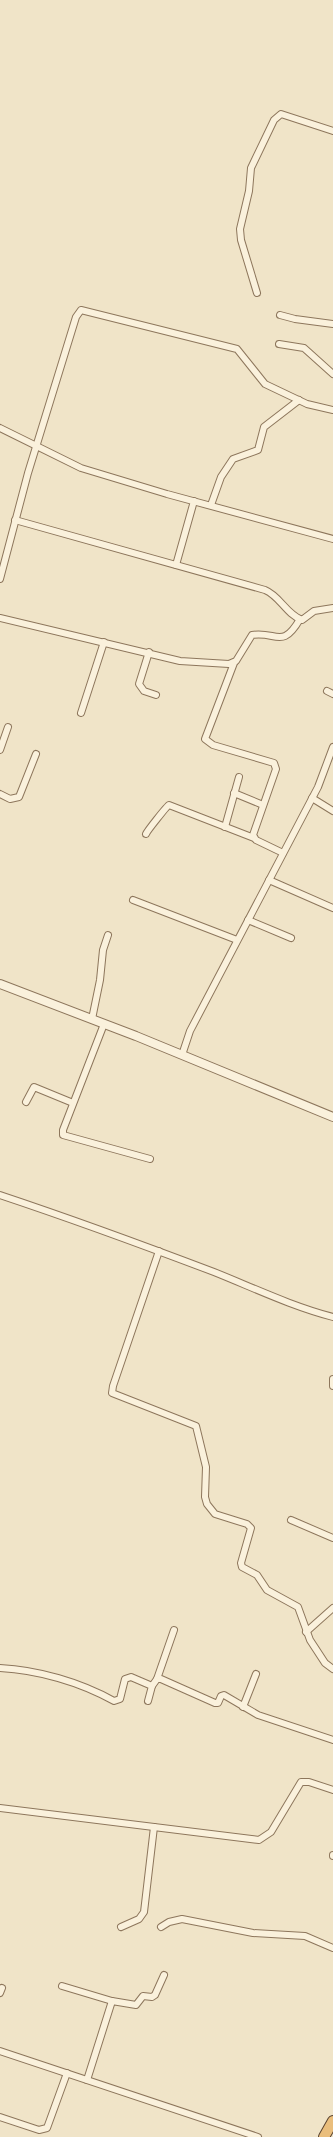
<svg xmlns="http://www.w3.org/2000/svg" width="333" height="2137" viewBox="0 0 333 2137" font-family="'Source Serif 4',serif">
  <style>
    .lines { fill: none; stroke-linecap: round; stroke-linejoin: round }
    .minor-casing { stroke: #8d765c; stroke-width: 8 }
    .tertiary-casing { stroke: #8d765c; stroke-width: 10 }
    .trunk-casing { stroke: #5b4430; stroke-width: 12 }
    .minor { stroke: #faf1dc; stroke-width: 6 }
    .tertiary { stroke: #faf1dc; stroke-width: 8 }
    .trunk { stroke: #eabe7c; stroke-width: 10 }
  </style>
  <rect width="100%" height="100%" fill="#f0e4c8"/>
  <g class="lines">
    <defs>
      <g id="minor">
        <polyline points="257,293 241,240 240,229 249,191 251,168 274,120 281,114 333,131"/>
        <polyline points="280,315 295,319 333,324"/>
        <polyline points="279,344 304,348 333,374"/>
        <polyline points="0,428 81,468 167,494 333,539"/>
        <polyline points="211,505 221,477 233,459 258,450 264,427 299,400"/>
        <path d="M15 520 265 590C280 596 286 614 302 620L314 611 333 608"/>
        <polyline points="176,565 194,501"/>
        <polyline points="0,579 28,473 76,317 81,310 237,349 265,384 307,404 333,410"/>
        <path d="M0 618 180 661 229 664 236 661 252 635C277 631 282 650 300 619"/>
        <polyline points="149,652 139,684 144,691 156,695"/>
        <polyline points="234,663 205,739 213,745 274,763 276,769 253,835 256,840 283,853"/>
        <polyline points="327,691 333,694"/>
        <polyline points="81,713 104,642"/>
        <polyline points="0,750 8,727"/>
        <polyline points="234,793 263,805"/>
        <polyline points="0,794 10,799 19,797 36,754"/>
        <polyline points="312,798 333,811"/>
        <polyline points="225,827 239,777"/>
        <path d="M146 834C147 831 167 806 169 805L254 838"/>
        <polyline points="269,880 333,908"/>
        <polyline points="133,900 237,940"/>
        <polyline points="248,920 291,938"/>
        <polyline points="92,1019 100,980 103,950 108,935"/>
        <polyline points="104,1024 63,1130 63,1135 150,1159"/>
        <polyline points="182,1055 190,1031 318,787 333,747"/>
        <polyline points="26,1102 34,1087 73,1103"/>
        <path d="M0 1195C72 1219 143 1245 214 1272 254 1288 291 1306 333 1317"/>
        <polyline points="159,1251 113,1386 112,1393 196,1426 206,1467 205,1497 207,1504 215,1514 247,1524 251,1528 241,1563 242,1567 257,1575 267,1590 298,1607 310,1640 325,1663 333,1669"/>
        <polyline points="333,1379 333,1386"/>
        <polyline points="291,1520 333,1538"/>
        <polyline points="306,1632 333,1608"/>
        <path d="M0 1668C38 1670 80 1682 114 1701L120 1699 125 1679 131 1677 152 1686 148 1701"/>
        <polyline points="157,1679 174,1630"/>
        <polyline points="152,1686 157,1679 161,1679 215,1703 218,1703 221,1696 224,1695 258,1715 333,1740"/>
        <polyline points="243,1707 256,1674"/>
        <polyline points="0,1808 259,1840 271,1832 301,1782 309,1782 333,1790"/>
        <polyline points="333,1856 333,1855"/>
        <polyline points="121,1927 139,1919 144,1912 154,1827"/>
        <polyline points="161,1927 169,1922 182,1919 253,1933 305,1936 333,1948"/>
        <polyline points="62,1986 112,2001"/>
        <polyline points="0,1993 2,1988"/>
        <polyline points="0,2051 258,2137"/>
        <polyline points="87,2080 112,2001 136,2005 143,1996 152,1997 155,1995 164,1975"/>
        <polyline points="0,2117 39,2130 47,2128 67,2073"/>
      </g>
      <polyline id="tertiary" points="0,984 136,1036 333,1117"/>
      <polyline id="trunk" points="324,2137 333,2121"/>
    </defs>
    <use href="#minor" class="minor-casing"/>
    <use href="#tertiary" class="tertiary-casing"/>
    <use href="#trunk" class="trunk-casing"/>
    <use href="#minor" class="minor"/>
    <use href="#tertiary" class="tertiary"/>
    <use href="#trunk" class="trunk"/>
  </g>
</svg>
